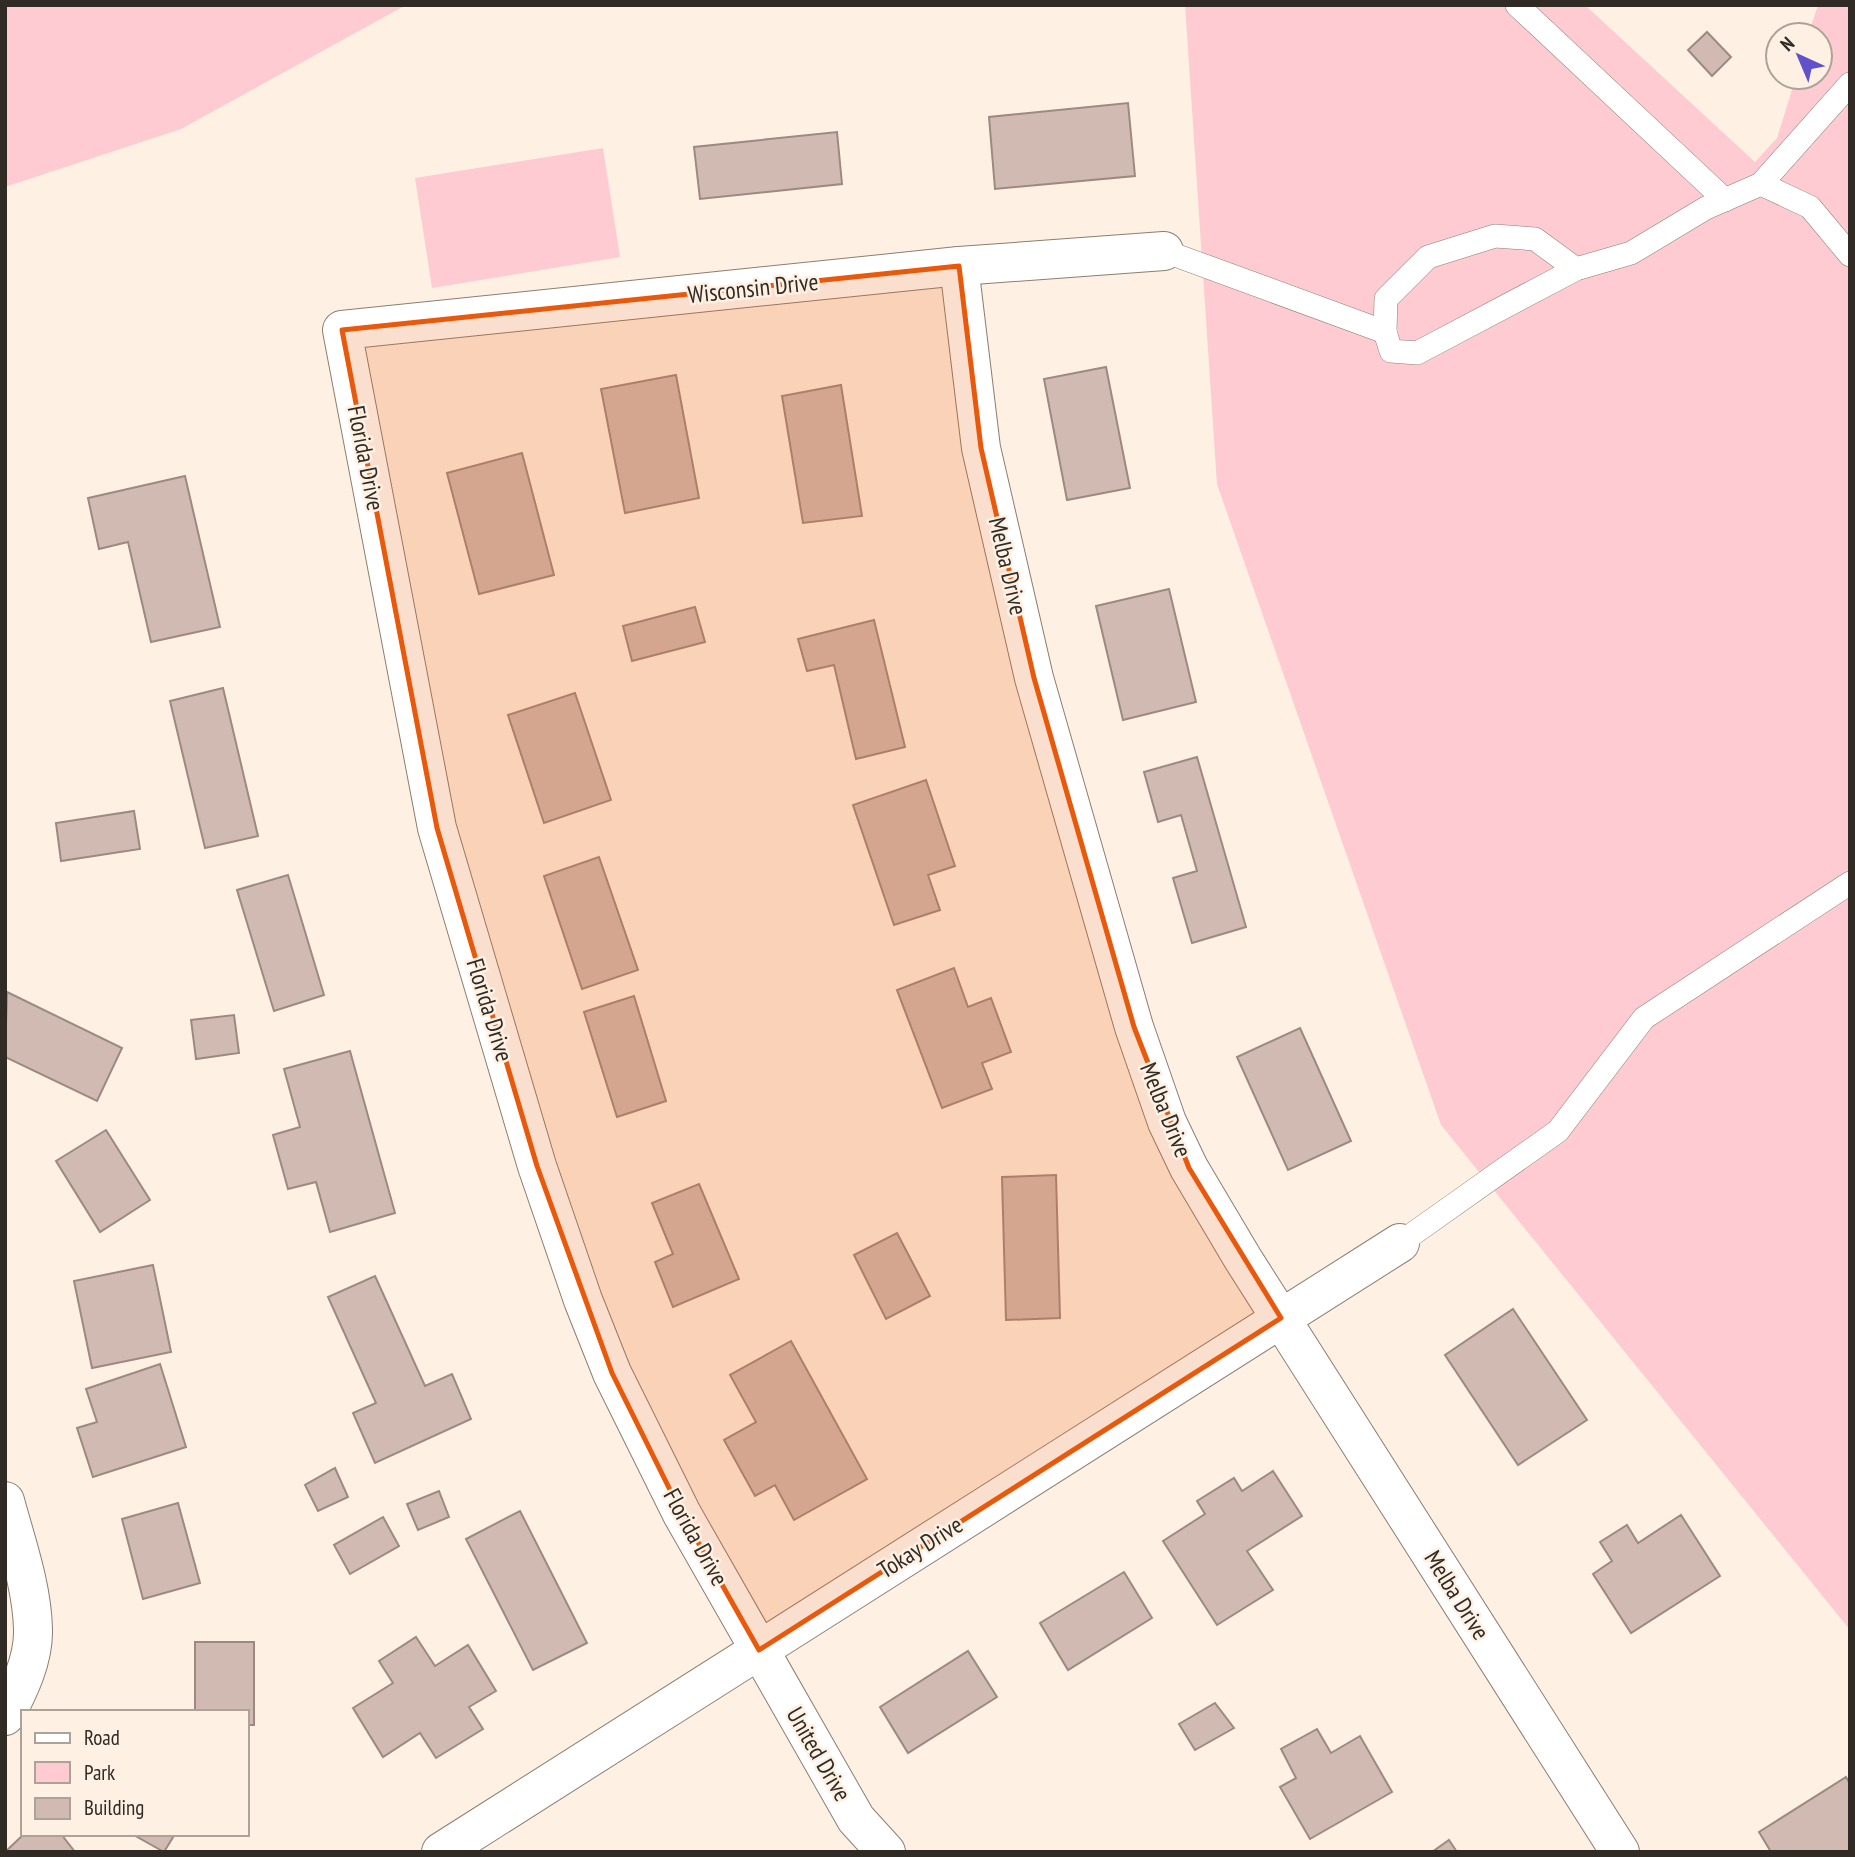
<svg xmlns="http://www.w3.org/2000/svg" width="1855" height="1857" viewBox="0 0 1855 1857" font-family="'PT Sans Narrow',sans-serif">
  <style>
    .green { fill: #fdcbd1 }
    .building { fill: #d0bab2; stroke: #9e8981; stroke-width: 2 }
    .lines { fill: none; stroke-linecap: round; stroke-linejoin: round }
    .lane-casing { stroke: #8c7e6f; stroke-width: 24 }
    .street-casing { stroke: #8c7e6f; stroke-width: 40 }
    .lane { stroke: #fff; stroke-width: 23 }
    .street { stroke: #fff; stroke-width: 38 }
    .marked { fill: #e8590c; fill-opacity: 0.2; stroke: #e8590c; stroke-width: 5; stroke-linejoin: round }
    .labels { text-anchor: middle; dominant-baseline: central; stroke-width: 5; stroke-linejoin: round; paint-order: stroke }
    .street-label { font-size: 24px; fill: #312b25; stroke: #fef1e4 }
  </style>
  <rect width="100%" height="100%" fill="#fef1e4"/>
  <g class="green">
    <polygon points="5,5 406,5 181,129 5,187"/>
    <polygon points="1185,5 1585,5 1755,162 1777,138 1796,77 1820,77 1820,35 1808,35 1818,5 1850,5 1850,1630 1441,1125 1217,484"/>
    <polygon points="603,148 620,257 432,288 415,178"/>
  </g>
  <g class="building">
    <polygon points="1707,32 1731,57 1712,76 1688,50"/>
    <polygon points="1128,103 1135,176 995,189 989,117"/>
    <polygon points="837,132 842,184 700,199 694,147"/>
    <polygon points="1106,367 1130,488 1067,500 1044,379"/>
    <polygon points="676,375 699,498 625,513 601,389"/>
    <polygon points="841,385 862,516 803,523 782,396"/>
    <polygon points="522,453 554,575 479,594 447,473"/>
    <polygon points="185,476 220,627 151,642 128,542 99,549 88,498"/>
    <polygon points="1169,589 1196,702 1123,720 1096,606"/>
    <polygon points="695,607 705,642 632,661 623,626"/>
    <polygon points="874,620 905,747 856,759 834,665 807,671 798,639"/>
    <polygon points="223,688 258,836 205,848 170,701"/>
    <polygon points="575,693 611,800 544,823 508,715"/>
    <polygon points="1197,757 1246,927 1192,943 1173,878 1197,871 1181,815 1158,822 1144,772"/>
    <polygon points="926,780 955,866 928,875 940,910 894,925 853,805"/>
    <polygon points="134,811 140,849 61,861 56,823"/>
    <polygon points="599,857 638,970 582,989 544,876"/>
    <polygon points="288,875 324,995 274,1011 237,890"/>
    <polygon points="954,968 968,1007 991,998 1011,1052 982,1063 992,1089 942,1108 897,990"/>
    <polygon points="7,992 122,1048 97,1101 5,1057"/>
    <polygon points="634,996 666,1101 617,1117 584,1012"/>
    <polygon points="234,1015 239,1053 196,1059 191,1020"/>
    <polygon points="1300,1028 1351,1141 1288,1170 1237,1057"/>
    <polygon points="350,1051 395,1213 330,1232 316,1182 288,1189 273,1135 300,1127 284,1069"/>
    <polygon points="106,1130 150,1200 100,1232 56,1161"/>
    <polygon points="1056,1175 1060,1318 1006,1320 1002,1177"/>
    <polygon points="699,1184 739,1279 673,1307 655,1262 673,1254 652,1203"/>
    <polygon points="897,1233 930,1296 886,1319 854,1255"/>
    <polygon points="153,1265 171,1352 92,1368 74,1281"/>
    <polygon points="375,1276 425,1386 452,1374 471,1419 375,1463 353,1413 376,1403 328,1297"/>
    <polygon points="1513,1309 1587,1420 1518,1465 1445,1355"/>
    <polygon points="791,1341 867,1479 794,1520 775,1485 755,1496 724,1440 756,1422 730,1375"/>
    <polygon points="160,1364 186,1447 93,1477 77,1428 97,1422 86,1389"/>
    <polygon points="335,1468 348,1497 318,1511 305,1485"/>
    <polygon points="1273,1471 1302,1516 1247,1551 1273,1590 1217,1625 1163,1541 1205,1514 1197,1501 1234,1478 1242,1491"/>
    <polygon points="439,1491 449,1517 418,1530 407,1504"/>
    <polygon points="178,1503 200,1583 143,1599 122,1519"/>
    <polygon points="520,1511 587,1643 533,1670 466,1539"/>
    <polygon points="1681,1515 1720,1576 1631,1633 1593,1574 1612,1561 1600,1542 1627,1525 1638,1543"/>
    <polygon points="383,1517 399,1546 350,1574 334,1545"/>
    <polygon points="1124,1572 1152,1618 1068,1670 1040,1623"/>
    <polygon points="416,1637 435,1666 468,1645 496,1691 469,1707 483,1729 436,1758 420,1733 383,1757 353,1708 393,1683 379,1661"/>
    <polygon points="195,1642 254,1642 254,1725 247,1725 247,1712 195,1712"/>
    <polygon points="968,1651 997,1697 908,1753 880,1707"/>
    <polygon points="1215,1703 1234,1728 1195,1750 1179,1724"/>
    <polygon points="1317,1729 1331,1753 1360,1736 1392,1792 1310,1839 1280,1787 1296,1778 1281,1749"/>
    <polygon points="1846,1777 1850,1784 1850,1852 1771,1852 1759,1832"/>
    <polygon points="24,1834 61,1834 75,1852 5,1852"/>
    <polygon points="132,1834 175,1834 164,1852"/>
    <polygon points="1449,1840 1457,1852 1432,1852"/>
  </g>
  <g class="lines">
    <defs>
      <g id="lane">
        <polyline points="1517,5 1725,200"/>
        <polyline points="1761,184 1850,84"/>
        <polyline points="1164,251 1385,332"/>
        <polyline points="1576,269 1535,239 1495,236 1428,257 1386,299 1385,332 1391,351 1417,353 1576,269 1631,253 1706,208 1761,184 1810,207 1850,255"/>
        <polyline points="1400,1243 1558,1131 1644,1018 1850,883"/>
      </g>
      <g id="street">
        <polyline points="959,266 981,448 1034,678 1134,1027 1167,1122 1189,1168 1243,1259 1620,1852"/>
        <path d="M5 1501C16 1542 32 1586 33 1629 34 1659 19 1690 5 1716"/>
        <polyline points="441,1852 1400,1243"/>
        <polyline points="886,1852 856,1819 682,1514 612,1373 583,1300 537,1166 437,828 342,330 959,266 1164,251"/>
      </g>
    </defs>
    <use href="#lane" class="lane-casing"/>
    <use href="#street" class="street-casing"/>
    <use href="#lane" class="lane"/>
    <use href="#street" class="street"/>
  </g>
  <path class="marked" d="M959 266 981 448 1034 678 1134 1027 1189 1168 1281 1318 759 1650 682 1514 612 1373 537 1166 437 828 342 330Z"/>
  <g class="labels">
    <g class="street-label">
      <text transform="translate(753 288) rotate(-6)">Wisconsin Drive</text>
      <text transform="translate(366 458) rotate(79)">Florida Drive</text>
      <text transform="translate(1008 566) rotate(77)">Melba Drive</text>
      <text transform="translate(490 1010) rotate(73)">Florida Drive</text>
      <text transform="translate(1166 1110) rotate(68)">Melba Drive</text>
      <text transform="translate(696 1537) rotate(61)">Florida Drive</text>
      <text transform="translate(920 1547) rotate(-32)">Tokay Drive</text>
      <text transform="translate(1457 1595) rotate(58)">Melba Drive</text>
      <text transform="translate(819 1754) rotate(60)">United Drive</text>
    </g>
  </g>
  <rect width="1855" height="1857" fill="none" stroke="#312b25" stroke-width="14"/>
  <rect x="21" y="1710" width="228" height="126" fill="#fef1e4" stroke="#aca298" stroke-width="2"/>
  <rect x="35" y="1733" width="35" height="10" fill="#ffffff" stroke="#aca298" stroke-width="2"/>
  <text x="84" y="1745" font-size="21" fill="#312b25">Road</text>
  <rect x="35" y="1762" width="35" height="21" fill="#fdcbd1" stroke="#aca298" stroke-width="2"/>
  <text x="84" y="1780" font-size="21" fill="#312b25">Park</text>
  <rect x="35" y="1798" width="35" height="21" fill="#d0bab2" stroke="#aca298" stroke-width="2"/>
  <text x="84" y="1815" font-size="21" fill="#312b25">Building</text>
  <g transform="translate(1799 56) rotate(316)"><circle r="33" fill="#fef1e4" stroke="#aca298" stroke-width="2"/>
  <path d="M0-5L12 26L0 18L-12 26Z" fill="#5f52cb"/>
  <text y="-10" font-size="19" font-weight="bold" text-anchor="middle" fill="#312b25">N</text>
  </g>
</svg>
